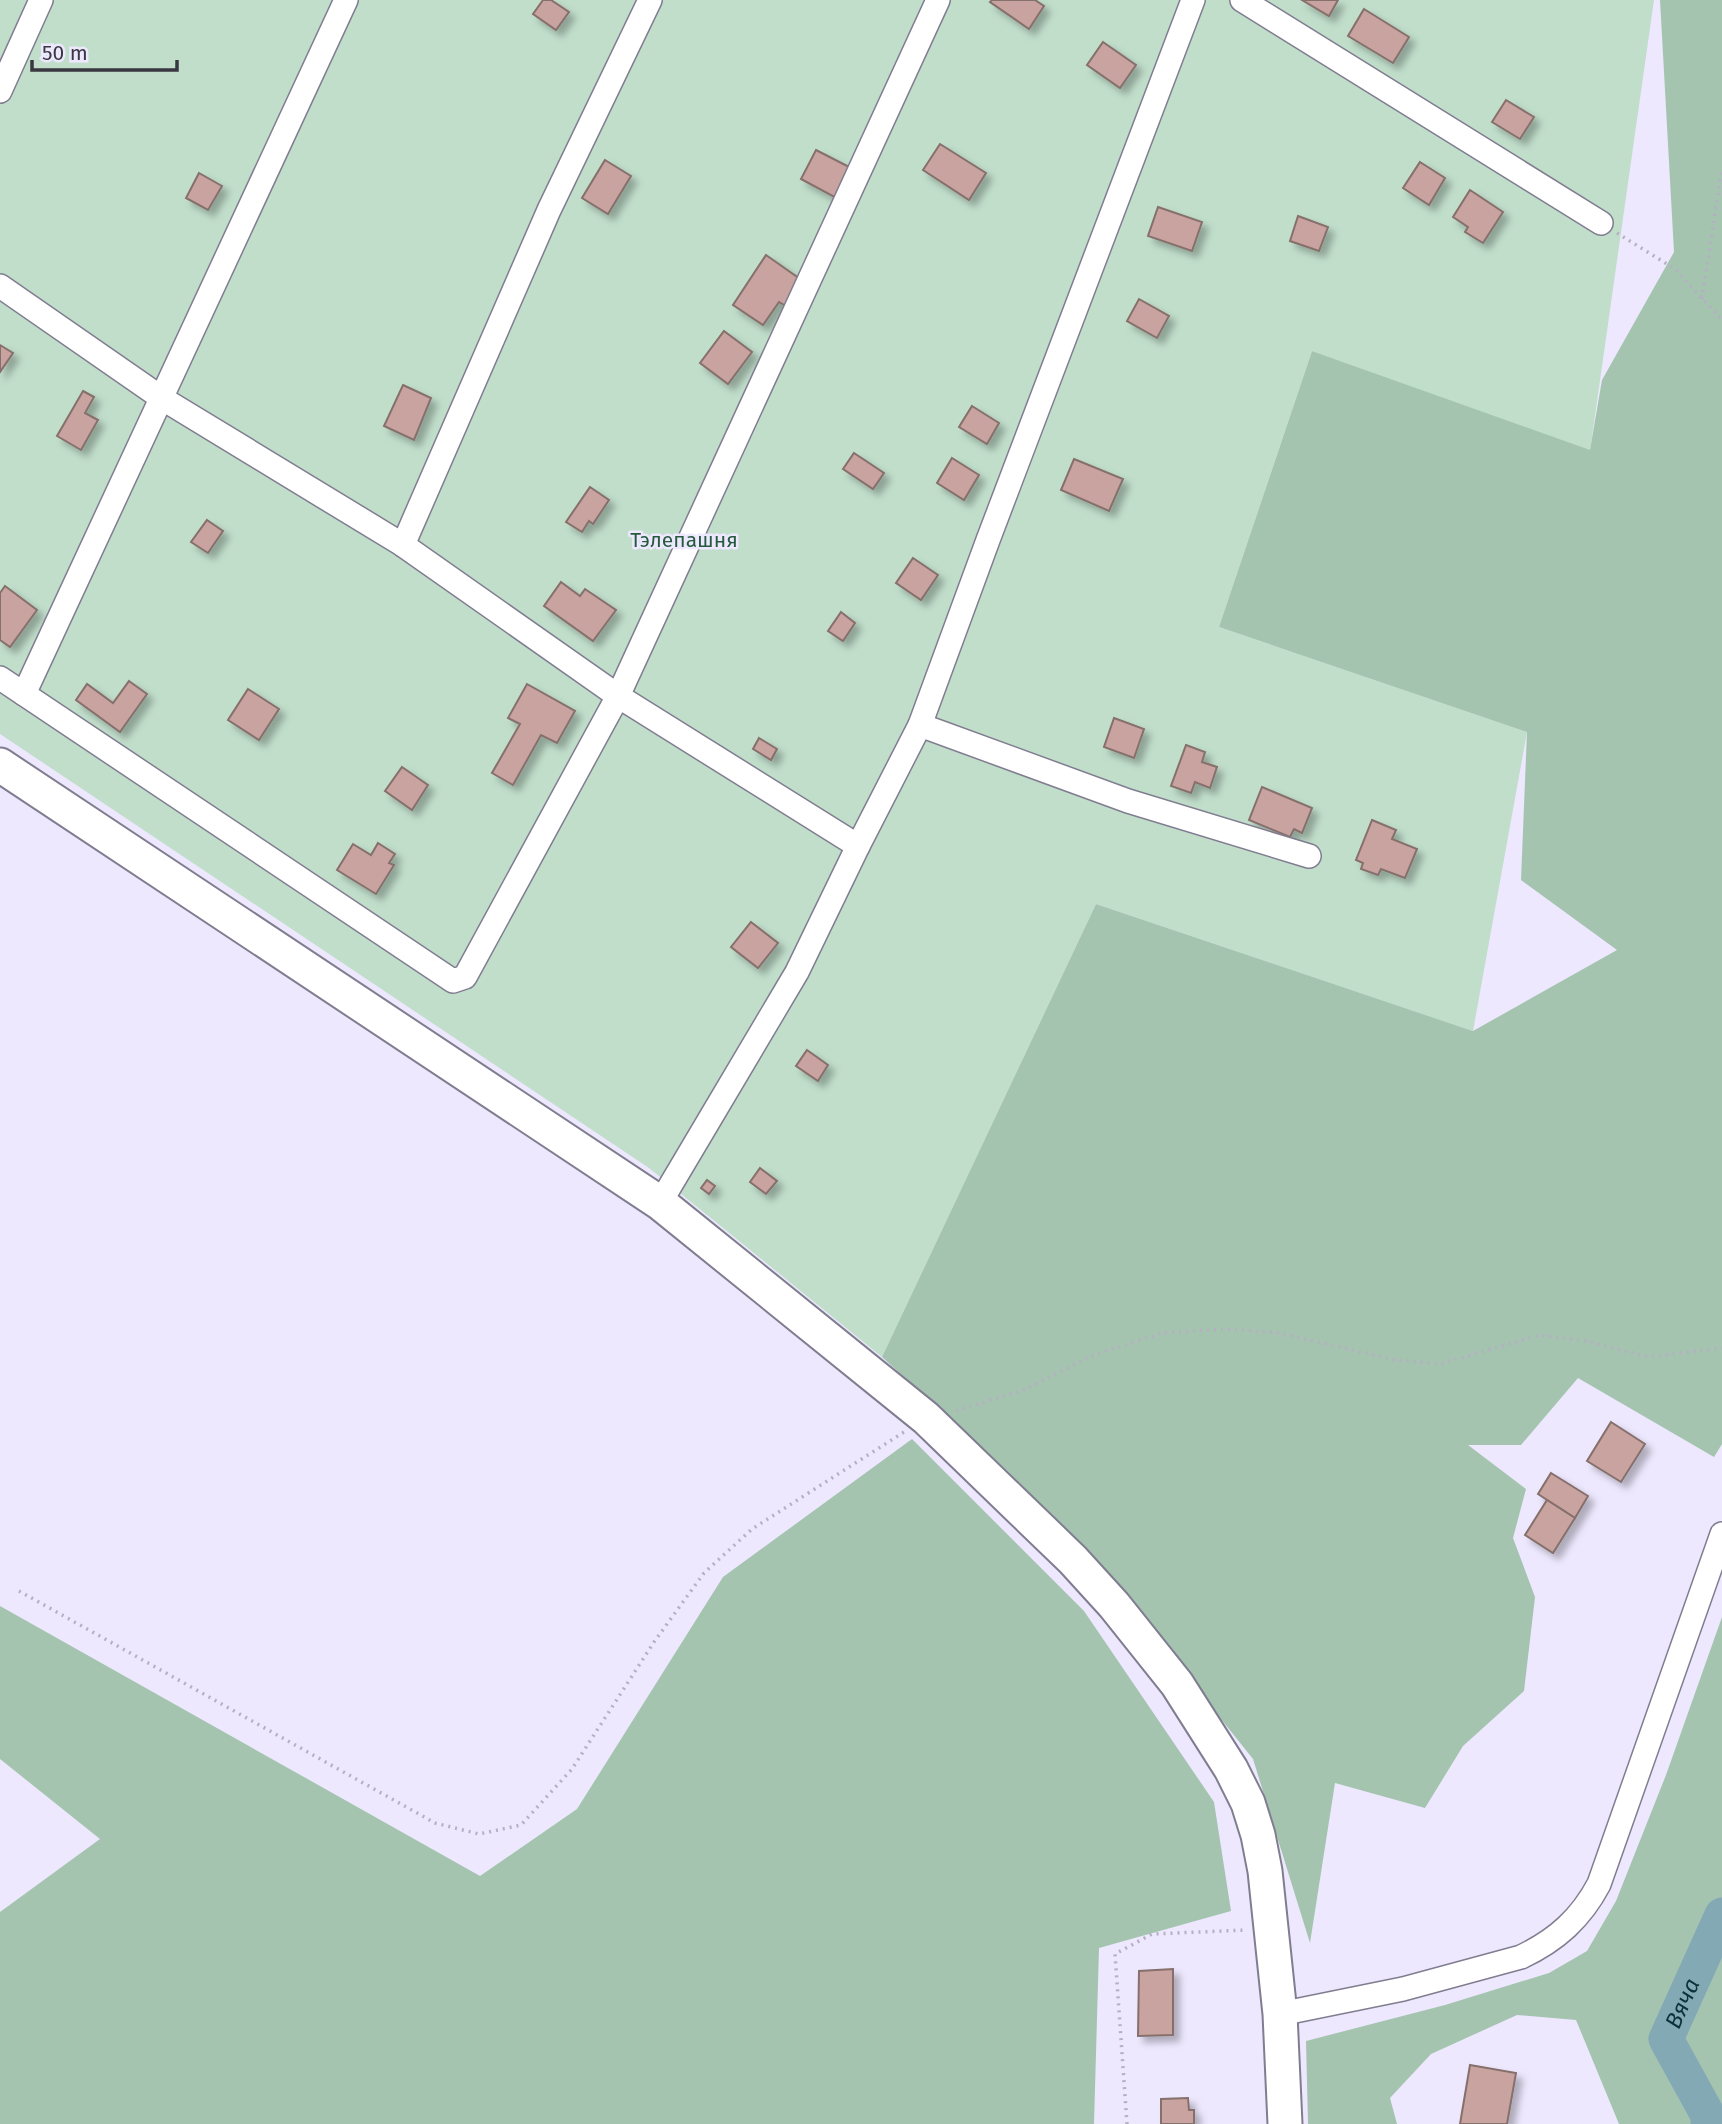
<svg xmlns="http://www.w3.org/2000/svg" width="1722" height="2124" viewBox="0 0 1722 2124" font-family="'Fira Sans',sans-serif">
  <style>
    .green { fill: #c1decb }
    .forest { fill: #a4c4b0 }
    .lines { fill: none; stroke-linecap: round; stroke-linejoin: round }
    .river { stroke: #83a9b5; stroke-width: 35 }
    .building { fill: #c8a39f; stroke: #866f6c; stroke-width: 2; filter: url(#shadow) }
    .street-casing { stroke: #817d90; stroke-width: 26 }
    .secondary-casing { stroke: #817d90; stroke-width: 37 }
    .path { stroke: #b4b0c2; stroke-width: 3.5; stroke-dasharray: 2 5; stroke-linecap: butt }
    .street { stroke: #fff; stroke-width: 23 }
    .secondary { stroke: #fff; stroke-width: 33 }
    .labels { text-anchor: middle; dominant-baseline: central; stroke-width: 5; stroke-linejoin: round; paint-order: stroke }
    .park-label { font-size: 21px; fill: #265b3e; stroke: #ede8fe }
    .water-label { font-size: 23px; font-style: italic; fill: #0c323b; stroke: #ede8fe }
  </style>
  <defs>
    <filter id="shadow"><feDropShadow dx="6" dy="6" stdDeviation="3.5" flood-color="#0004"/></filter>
  </defs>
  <rect width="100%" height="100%" fill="#ede8fe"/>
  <polygon class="green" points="0,0 1654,0 1590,451 1312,351 1219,627 1527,732 1473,1031 1096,904 882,1357 649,1168 0,734"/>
  <g class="forest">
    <polygon points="1660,0 1722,0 1722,1444 1714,1457 1578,1378 1521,1445 1468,1445 1526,1489 1513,1538 1535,1597 1524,1691 1463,1746 1425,1808 1335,1783 1310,1943 1253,1759 1121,1594 1006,1470 882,1357 1096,904 1473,1031 1617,950 1521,880 1527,732 1219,627 1312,351 1590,450 1602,380 1674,252"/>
    <polygon points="912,1439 1084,1611 1214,1802 1231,1911 1099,1948 1094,2124 0,2124 0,1912 100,1839 0,1759 0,1606 480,1876 577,1809 723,1577"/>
    <polygon points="1722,1617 1722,2124 1619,2124 1576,2020 1517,2015 1431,2054 1390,2098 1397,2124 1308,2124 1306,2041 1445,2005 1549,1973 1587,1951 1616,1901 1666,1775"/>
  </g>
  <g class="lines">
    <path class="river" id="s1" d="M1708 2124 1710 2119 1666 2039 1722 1915"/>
  </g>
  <g class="building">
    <polygon points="543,0 551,0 569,12 556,30 533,14"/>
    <polygon points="992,0 1035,0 1044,6 1029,29 990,2"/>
    <polygon points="1302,0 1338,0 1329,16"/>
    <polygon points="1364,9 1409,37 1393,63 1348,36"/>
    <polygon points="1103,42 1136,65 1120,88 1087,65"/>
    <polygon points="1506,100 1534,117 1520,139 1492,122"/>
    <polygon points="940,144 986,173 969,200 923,170"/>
    <polygon points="816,150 855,170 840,200 801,179"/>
    <polygon points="605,160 631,176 608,214 582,198"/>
    <polygon points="1420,162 1445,178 1429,205 1403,188"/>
    <polygon points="199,173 222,186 208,210 186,198"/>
    <polygon points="1470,190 1503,212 1483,243 1465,232 1468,227 1453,217"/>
    <polygon points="1158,207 1202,222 1192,251 1148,236"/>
    <polygon points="1298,216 1328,227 1319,251 1290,241"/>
    <polygon points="766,255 803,281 786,306 779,302 763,325 733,305"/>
    <polygon points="1139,299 1169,316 1157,338 1127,321"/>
    <polygon points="724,331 752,352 728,384 700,363"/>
    <polygon points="0,345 13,353 0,372"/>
    <polygon points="403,385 431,398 414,440 384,426"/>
    <polygon points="83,391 94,397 85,413 98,420 81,450 57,436"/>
    <polygon points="972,406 999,423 987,444 959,427"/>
    <polygon points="854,453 884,473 873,489 843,469"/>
    <polygon points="952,458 979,475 964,500 937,483"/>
    <polygon points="1074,459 1123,479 1109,511 1061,490"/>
    <polygon points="590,487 609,500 593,524 589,521 582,532 566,522"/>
    <polygon points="207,520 223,531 208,553 191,542"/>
    <polygon points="913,558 938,575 921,600 896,583"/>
    <polygon points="561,582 580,596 585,589 616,610 593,641 544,606"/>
    <polygon points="5,586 37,610 10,647 0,640 0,593"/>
    <polygon points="841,612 855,623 843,641 828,631"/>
    <polygon points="129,681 147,694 120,732 76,700 87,684 113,703"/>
    <polygon points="527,684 575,711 557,743 541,735 513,785 492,773 520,724 508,718"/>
    <polygon points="248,689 279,709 259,740 228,720"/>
    <polygon points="1114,718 1144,729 1134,758 1104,747"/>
    <polygon points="759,738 777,749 771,760 753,749"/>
    <polygon points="1186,745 1205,752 1202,762 1217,767 1210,788 1195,782 1191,793 1171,786"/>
    <polygon points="402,767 428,785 412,810 385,791"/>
    <polygon points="1262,787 1312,808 1302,833 1294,829 1290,837 1249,820"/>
    <polygon points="1372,820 1396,830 1392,839 1417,849 1405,878 1381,869 1378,875 1361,869 1363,863 1356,860"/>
    <polygon points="378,843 395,854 389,863 394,865 376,894 337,870 353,844 371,855"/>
    <polygon points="751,922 778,943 758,968 731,947"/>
    <polygon points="807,1050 828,1065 818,1081 796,1066"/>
    <polygon points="760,1168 777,1181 766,1194 750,1182"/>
    <polygon points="707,1180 715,1186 709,1194 701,1188"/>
    <polygon points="1611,1422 1645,1444 1621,1482 1587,1461"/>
    <polygon points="1551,1473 1588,1496 1575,1518 1538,1494"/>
    <polygon points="1547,1500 1575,1518 1553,1553 1525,1535"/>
    <polygon points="1173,1969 1173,2035 1138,2036 1139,1971"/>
    <polygon points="1470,2065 1516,2073 1507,2124 1460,2124"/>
    <polygon points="1188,2098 1189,2110 1194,2110 1194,2124 1161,2124 1161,2099"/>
  </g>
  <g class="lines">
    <defs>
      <g id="street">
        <polyline points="1242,0 1601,223"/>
        <polyline points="0,91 41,0"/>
        <polyline points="0,286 163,399 403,545 618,696 858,846"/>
        <polyline points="403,545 549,210 650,0"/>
        <polyline points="0,678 24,694 346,0"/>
        <polyline points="24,694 453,981 465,977 618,696 938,0"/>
        <polyline points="920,725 1128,801 1309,856"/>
        <polyline points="660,1203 797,972 858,846 920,725 988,540 1193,0"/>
        <path d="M1280 2014 1403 1989 1521 1957C1557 1940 1581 1918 1599 1884L1722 1534"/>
      </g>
      <polyline id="secondary" points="0,765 660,1203 926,1418 1073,1560 1114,1605 1177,1684 1231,1769 1248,1803 1258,1835 1265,1871 1280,2014 1285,2124"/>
    </defs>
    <use href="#street" class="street-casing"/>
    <use href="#secondary" class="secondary-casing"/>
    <g class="path">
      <polyline points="1617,233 1675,269 1722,320"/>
      <polyline points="1702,299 1722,168"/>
      <polyline points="956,1411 1026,1389 1091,1356 1162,1333 1226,1329 1280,1333 1395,1360 1441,1364 1539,1335 1586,1341 1649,1357 1722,1348"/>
      <polyline points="19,1591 435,1823 479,1834 521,1825 572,1769 654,1642 704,1573 752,1529 904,1432"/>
      <polyline points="1127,2124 1115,1954 1152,1934 1246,1930"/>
    </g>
    <use href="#street" class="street"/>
    <use href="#secondary" class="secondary"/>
  </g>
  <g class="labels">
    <g class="park-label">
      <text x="684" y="540">Тэлепашня</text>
    </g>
    <g class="water-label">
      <text stroke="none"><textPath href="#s1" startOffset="136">Вяча</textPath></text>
    </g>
  </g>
  <path d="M32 60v10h145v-10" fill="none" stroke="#39373f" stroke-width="3.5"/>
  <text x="42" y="60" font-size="21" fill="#39373f" stroke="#ede8fe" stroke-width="5" paint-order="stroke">50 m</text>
</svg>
